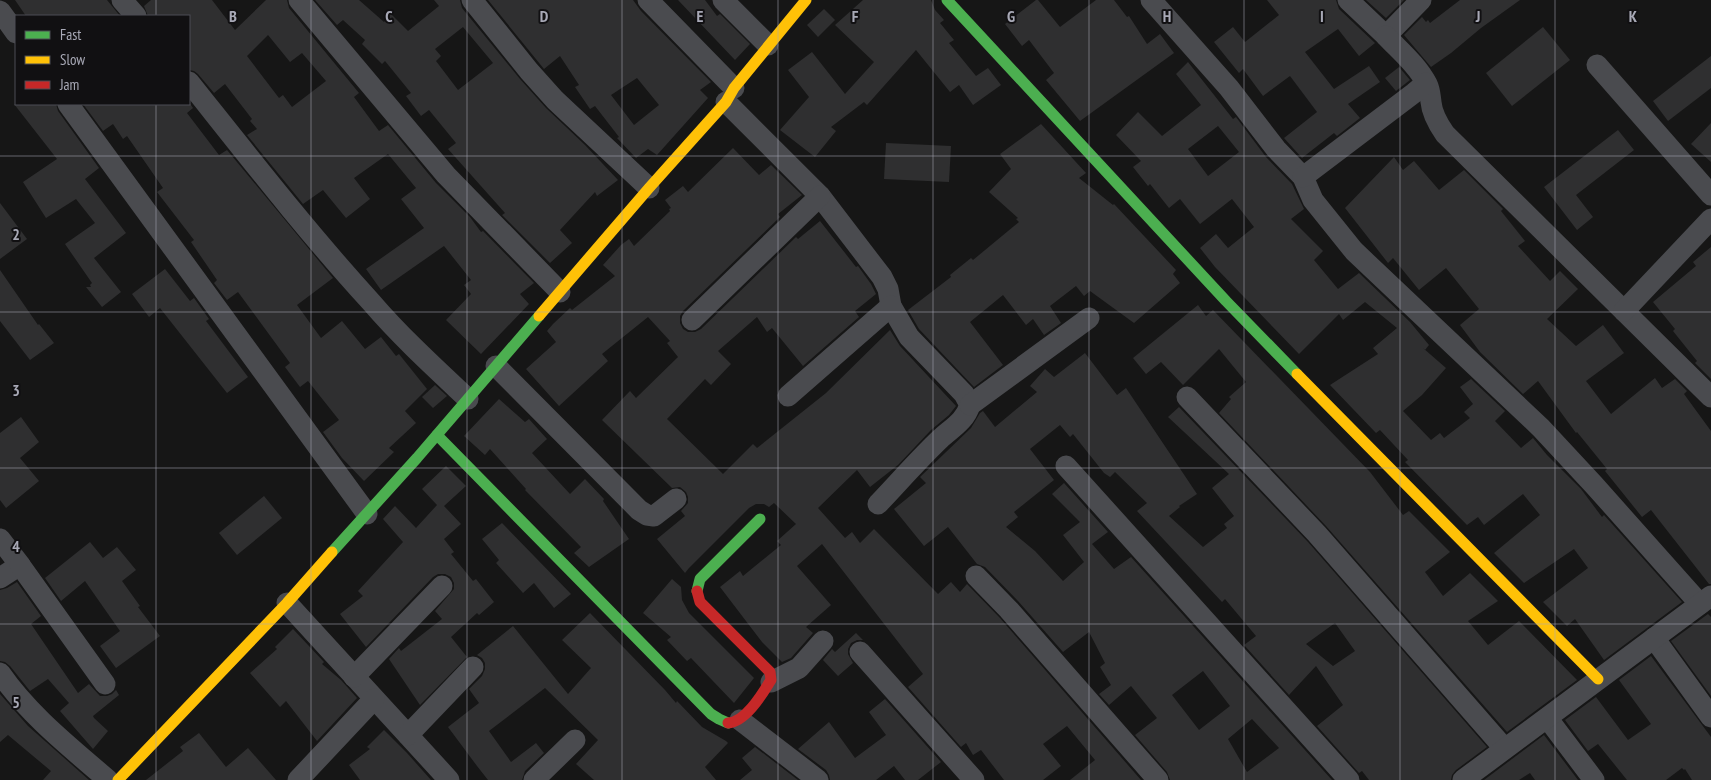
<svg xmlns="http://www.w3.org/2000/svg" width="1711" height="780" viewBox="0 0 1711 780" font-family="'PT Sans Narrow',sans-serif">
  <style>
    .building { fill: #2f2f30; fill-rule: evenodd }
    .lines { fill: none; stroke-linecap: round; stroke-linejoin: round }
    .street { stroke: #4a4b4f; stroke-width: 21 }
    .fast { stroke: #4caf50; stroke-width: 11 }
    .slow { stroke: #ffc107; stroke-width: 11 }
    .jam { stroke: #c62828; stroke-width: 11 }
    .grid { fill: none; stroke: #a8a9b6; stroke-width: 1; stroke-opacity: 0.55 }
    .grid-label { font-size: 16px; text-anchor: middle; font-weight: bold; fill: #a8a9b6; stroke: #111012; stroke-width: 4; stroke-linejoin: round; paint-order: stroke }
  </style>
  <rect width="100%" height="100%" fill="#161616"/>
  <g class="building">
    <polygon points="15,0 107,0 120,16 26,16"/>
    <path d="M151 0H212L235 30 266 0H287L289 8 359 93 354 97 379 131 388 125 436 183 470 217 481 232 483 231 534 283 520 294 529 304 481 354 446 320 471 294 464 285 471 280 444 246 381 290 366 269 424 228 401 199 416 188 388 154 354 178 370 199 346 218 323 190 303 204 247 135 257 129 250 121 252 119 225 84 214 93 198 74 194 71 189 70V16H148L144 6ZM268 35 290 62 302 53 326 81 292 107 283 95 279 98 247 56Z"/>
    <path d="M315 0H359L384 22 391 14 408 31 439 6 434 0H460L462 8 520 79 546 108 585 145 618 180 597 196 595 192 560 230 572 243 550 263 502 215 505 213 448 149 456 143 429 110 421 116 406 96 411 93 385 61 382 64 362 44 365 40 343 20 337 25ZM463 27 493 63 458 90 436 61 441 56 435 49Z"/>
    <path d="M488 0H633L641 11 711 82 700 90 708 98 657 155 648 149 636 158 617 138 619 137 595 106 590 109 575 87 579 85 560 56 544 69ZM637 78 659 105 634 125 611 95Z"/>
    <polygon points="678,0 705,0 717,16 720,14 750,44 735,60"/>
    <polygon points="863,0 931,0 935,10 944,20 940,23 954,40 949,43 976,76 988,68 1001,85 973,105 959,85 950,92 916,50 867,105 864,102 831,127 836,131 815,157 780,130 809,97 788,70 812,52 845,94 874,62 835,25"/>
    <polygon points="1036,0 1038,0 1060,27 1096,0 1114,0 1127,17 1129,16 1147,44 1160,34 1174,53 1080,121 1046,80 1054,73 1029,40 1022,46 1005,24"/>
    <polygon points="1267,0 1336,0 1339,9 1375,43 1359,56 1338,29 1305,52 1334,89 1369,66 1380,82 1348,104 1360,118 1337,136 1334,133 1302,158 1284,138 1317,112 1290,76 1263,96 1243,69 1239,73 1214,42 1233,27 1245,42 1279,15"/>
    <polygon points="1366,0 1404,0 1386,18"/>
    <polygon points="1460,0 1520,0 1481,28 1451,53 1431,67 1404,35 1422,17 1426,22 1428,20 1430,23"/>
    <polygon points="824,9 835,20 818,37 807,25"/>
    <polygon points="1543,27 1570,60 1512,106 1486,73"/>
    <polygon points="1711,56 1711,88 1668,121 1653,101"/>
    <path d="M1188 62 1233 119 1236 117 1266 157 1292 184 1304 209 1291 219 1323 251 1314 260 1338 289 1359 273 1410 322 1429 345 1425 350 1423 348 1446 368 1422 395 1403 411 1431 440 1440 433 1444 438 1470 418 1464 412 1473 404 1460 387 1471 379 1505 411 1495 421 1521 448 1533 438 1547 455 1581 489 1602 517 1604 515 1682 602 1604 660 1575 619 1567 626 1543 602 1588 568 1574 549 1524 583 1494 553 1540 515 1523 494 1484 525 1478 517 1467 525 1405 462 1408 460 1380 430 1376 433 1330 385 1378 354 1373 348 1397 328 1365 302 1343 320 1339 314 1299 354 1215 267 1200 248 1216 234 1228 248 1254 227 1232 199 1200 224 1180 199 1169 208 1150 184 1148 186 1133 167 1141 161 1116 135 1138 112 1162 136 1201 105 1176 74ZM1218 126 1239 152 1208 176 1188 149Z"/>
    <polygon points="1399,67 1410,80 1396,91 1385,78"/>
    <polygon points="189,102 193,108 187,113 219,155 227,150 333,278 297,305 321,338 342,321 365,349 381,337 396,356 399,354 427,389 405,411 416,423 389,448 394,452 364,481 342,458 323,432 339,420 308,381 300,387 285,367 290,363 238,292 227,300 214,283 217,280 191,242 194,240 157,192 163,188 127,136 123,139 113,124 103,131 83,104 189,104"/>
    <polygon points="14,104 56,104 58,111 99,168 85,179 126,233 94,258 121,292 102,307 86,287 91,287 90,285 92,283 65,244 95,223 76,199 46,218 23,182 57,159"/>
    <polygon points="1711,123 1711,162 1691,144"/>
    <polygon points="1041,124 1086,173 1079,178 1113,205 1114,204 1176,270 1173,274 1180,283 1134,323 1090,291 1084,296 1076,286 1050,306 1061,323 1044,335 1033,319 1026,325 1003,295 970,322 1003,365 974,387 919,329 908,310 951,277 950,275 971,258 973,260 1019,222 1016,219 1018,218 989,192 1011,169 1000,154"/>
    <polygon points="1618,130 1634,150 1576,195 1593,217 1577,230 1544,187"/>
    <polygon points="886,143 951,146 949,182 884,179"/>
    <polygon points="733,148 759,175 771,165 802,195 778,214 780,217 683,311 680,316 680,323 683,329 688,332 695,332 701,329 796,237 798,239 820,221 856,267 858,266 871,284 876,294 855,311 859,317 803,366 772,328 767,332 757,317 718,351 731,364 711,385 705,379 667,419 723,474 753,444 757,448 826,393 890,330 900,346 956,406 949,415 931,430 898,465 870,487 857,470 818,508 845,538 852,532 860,543 874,529 938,594 951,582 960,592 967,584 1000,618 1141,780 1070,780 1095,760 1067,726 1043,744 1061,766 1043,780 1004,780 981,750 973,755 966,743 961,747 908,687 923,674 822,544 797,566 831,605 806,627 813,633 791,658 782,662 762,642 720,587 740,571 743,576 781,545 777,541 796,524 774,503 769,507 764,504 756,504 749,508 689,568 685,573 657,539 685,516 681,511 688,503 688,497 686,492 680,487 672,488 602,420 630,391 636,398 678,357 667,343 670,341 648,317 602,354 608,361 559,406 526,369 556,342 547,331 553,324 570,308 572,310 615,276 603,265 621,245 629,239 634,246 670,211 669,209 671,208 665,200 683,186 688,192"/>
    <polygon points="1394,157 1403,170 1414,161 1439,190 1464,170 1503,209 1501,211 1525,241 1518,246 1550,281 1560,271 1578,289 1547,319 1576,346 1603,325 1624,353 1586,381 1611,414 1655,378 1662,388 1675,379 1687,391 1684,394 1711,431 1711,584 1709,584 1651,510 1642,517 1605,471 1607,469 1577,432 1576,433 1538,381 1523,394 1480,352 1460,325 1479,309 1446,268 1419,290 1393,258 1388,263 1345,208"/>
    <polygon points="0,203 27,239 0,259"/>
    <polygon points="1711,247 1711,379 1695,363 1697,361 1673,331 1675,329 1653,302 1696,266 1693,262"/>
    <polygon points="165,269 190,301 194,298 209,319 206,321 248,377 227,393 160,308 149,317 132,294"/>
    <polygon points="0,270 38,325 39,324 54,343 30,360 0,321"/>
    <polygon points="1198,305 1206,316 1213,310 1370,472 1403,515 1409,511 1450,552 1425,572 1443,596 1470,573 1498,601 1468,621 1488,645 1519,621 1577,680 1507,732 1326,526 1219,413 1231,399 1229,397 1246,382 1219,349 1183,385 1161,362 1146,374 1133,358"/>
    <path d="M1085 353 1117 395 1126 388 1197 494 1179 506 1180 507 1169 516 1203 547 1227 528 1224 524 1234 516 1212 488 1229 474 1168 417 1179 407 1308 542 1487 747 1456 770 1452 775 1451 780H1369L1362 771 1359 773 1317 726 1343 705 1316 666 1289 695 1244 645 1256 636 1225 599 1222 602 1137 511 1147 503 1115 472 1110 477 1104 473 1073 434 1070 437 1060 425 1030 449 1054 480 1014 512 1018 517 1006 527 1035 551 1063 581 1084 562 1063 535 1080 522 1052 494 1064 483 1108 532 1092 544 1114 569 1131 557 1332 780H1170L1167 772 1135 735 1157 718 1131 686 1109 705 1099 694 1111 685 1100 667 1105 663 1089 632 1063 652 1018 601 985 567 977 564 948 527 924 546 894 509 926 483 920 477 971 428 980 413 983 411 995 427 1037 392 1030 386 1045 369 1054 377ZM1335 623 1355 651 1333 666 1306 644ZM1203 671 1230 706 1199 730 1172 695ZM1252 719 1279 748 1247 772 1228 739Z"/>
    <polygon points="435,385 447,396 433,408 422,397"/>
    <polygon points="499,399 525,422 529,419 547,439 532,453 570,494 585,479 604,499 603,501 629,539 589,567 574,553 581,547 525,490 526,489 490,449 485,455 464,436"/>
    <polygon points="21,417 39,442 20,458 39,481 6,508 0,500 0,433"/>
    <polygon points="446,466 466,486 444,506 461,524 444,539 454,552 451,554 473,581 476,579 494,602 479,615 477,613 451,637 467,657 420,705 389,659 399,648 401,651 442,619 435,611 454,589 454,583 451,577 445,574 438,574 433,577 366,647 340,614 363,596 358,591 403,542 383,519 395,506 416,528 437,505 422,489"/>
    <polygon points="264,496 282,518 237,555 219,533"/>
    <polygon points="502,523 571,594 554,608 534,583 523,593 496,563 499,560 482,539"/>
    <polygon points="90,542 103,558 117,547 136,570 122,581 140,606 138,607 160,636 116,668 100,646 120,631 85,581 61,601 45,578"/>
    <polygon points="672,579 681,587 682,600 689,613 754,678 734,703 691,658 687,661 667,640 671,637 643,613"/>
    <polygon points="17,582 41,616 31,624 78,693 89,684 100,696 107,696 112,694 116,690 119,695 93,716 94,718 108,731 93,749 60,711 69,703 48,679 30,691 10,666 5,662 0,661 0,590 7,588"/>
    <polygon points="590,613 665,690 676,703 677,701 702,727 726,741 728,743 705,767 716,780 594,780 576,764 598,740 545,688 489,731 511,762 536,743 544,753 525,771 522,780 488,780 477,766 448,727 479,703 469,689 482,676 485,669 485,663 482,658 477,655 513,626 568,694 591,668 562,640"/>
    <polygon points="1708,614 1711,617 1711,696 1671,641"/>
    <polygon points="293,629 324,662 322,664 341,680 357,698 317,741 286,701 280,707 250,673 277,649 275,647"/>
    <polygon points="856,633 863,640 857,640 851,643 848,649 848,654 853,663 838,676 823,660 832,649 835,652"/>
    <polygon points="1651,656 1711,737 1711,780 1692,780 1685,769 1684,770 1682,768 1666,780 1627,780 1598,744 1588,751 1565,720 1596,697 1628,740 1651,724 1619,680"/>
    <polygon points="0,694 28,726 89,780 43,780 51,771 8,735 0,742"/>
    <polygon points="885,699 941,762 918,780 905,780 894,766 876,780 830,780 829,775 826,770 798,749 829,722 855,758 886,735 869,712"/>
    <polygon points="384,730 407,753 431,780 360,780 349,765 370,749 367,747"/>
    <polygon points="199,733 226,767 248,748 276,780 146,780 183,751 180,747"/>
    <polygon points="1544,735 1578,780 1535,780 1530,773 1519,780 1484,780"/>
    <polygon points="755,747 798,780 740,780 752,770 742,758"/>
  </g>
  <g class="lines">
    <g class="street">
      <polyline points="122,0 136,16"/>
      <polyline points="299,0 446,175 560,292"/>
      <polyline points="472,0 529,71 555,100 649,188"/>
      <polyline points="648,0 734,88"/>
      <polyline points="723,0 768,45"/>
      <polyline points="1151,0 1229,88 1276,149 1303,177 1313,200 1354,251 1541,428 1594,485 1700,604"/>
      <polyline points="1348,0 1386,36 1421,0"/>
      <polyline points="0,11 16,33"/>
      <path d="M1386 36C1400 51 1417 65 1427 84 1430 90 1430 95 1431 102 1432 114 1438 124 1445 134L1711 397"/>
      <polyline points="1597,65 1711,195"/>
      <path d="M189 82C248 156 307 232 371 302 401 337 435 368 468 399"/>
      <path d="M726 102 820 196 882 277 888 289 891 306 909 337 964 394 970 405C965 421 952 428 940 439 918 460 898 483 878 504"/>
      <polyline points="68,104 367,514"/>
      <polyline points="1303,177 1414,93 1426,83"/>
      <polyline points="1624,311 1711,219"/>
      <polyline points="692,320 820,196"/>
      <polyline points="496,366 639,510 647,515 654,516 676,499"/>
      <polyline points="788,396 891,306"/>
      <polyline points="1187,397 1317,534 1504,748"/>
      <polyline points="970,405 1089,318"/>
      <polyline points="1066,466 1349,780"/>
      <polyline points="0,539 20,565 0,578"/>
      <polyline points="20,565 105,684"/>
      <polyline points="976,576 1009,610 1158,780"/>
      <polyline points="287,603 449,780"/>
      <polyline points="1654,638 1711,717"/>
      <polyline points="860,652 974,780"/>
      <path d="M0 673C29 715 70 747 108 780"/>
      <polyline points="354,677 442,586"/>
      <polyline points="771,682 799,668 823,641"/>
      <polyline points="1548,719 1594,780"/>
      <polyline points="740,720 818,780"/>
      <polyline points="408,735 473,667"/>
      <polyline points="298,780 374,699"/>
      <polyline points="534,780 575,740"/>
      <polyline points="1463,780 1711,596"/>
    </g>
    <g class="fast">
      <polyline points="947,0 1226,301 1297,374"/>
      <polyline points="437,435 711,714 719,719 728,723"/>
      <polyline points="332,552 417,458 539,316"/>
      <polyline points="697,591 700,579 760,519"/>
    </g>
    <g class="slow">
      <polyline points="539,316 649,188 726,102 734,88 806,0"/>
      <polyline points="1297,374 1598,679"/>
      <polyline points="118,780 287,603 332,552"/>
    </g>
    <path class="jam" d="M697 591 700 602 770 672 771 680 769 683C761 696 745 722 728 723"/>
  </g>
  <path class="grid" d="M156 0V16M311 0V780M467 0V780M622 0V780M778 0V780M933 0V780M1089 0V780M1244 0V780M1400 0V780M1555 0V780M156 104V780M0 156H1711M0 312H1711M0 468H1711M0 624H1711"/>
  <g class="grid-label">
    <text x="233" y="22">B</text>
    <text x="389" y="22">C</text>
    <text x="544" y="22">D</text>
    <text x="700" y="22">E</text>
    <text x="855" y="22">F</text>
    <text x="1011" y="22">G</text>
    <text x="1167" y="22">H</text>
    <text x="1322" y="22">I</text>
    <text x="1478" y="22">J</text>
    <text x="1633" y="22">K</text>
    <text x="16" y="240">2</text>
    <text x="16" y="396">3</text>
    <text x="16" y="552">4</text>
    <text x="16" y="708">5</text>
  </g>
  <rect x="15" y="15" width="175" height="90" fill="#111012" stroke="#4d4d54"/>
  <rect x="25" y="31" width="25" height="8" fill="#4caf50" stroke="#4d4d54"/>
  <text x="60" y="40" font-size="15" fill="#a8a9b6">Fast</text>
  <rect x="25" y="56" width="25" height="8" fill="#ffc107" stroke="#4d4d54"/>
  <text x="60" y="65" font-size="15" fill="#a8a9b6">Slow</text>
  <rect x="25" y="81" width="25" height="8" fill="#c62828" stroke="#4d4d54"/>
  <text x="60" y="90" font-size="15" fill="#a8a9b6">Jam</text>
</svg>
